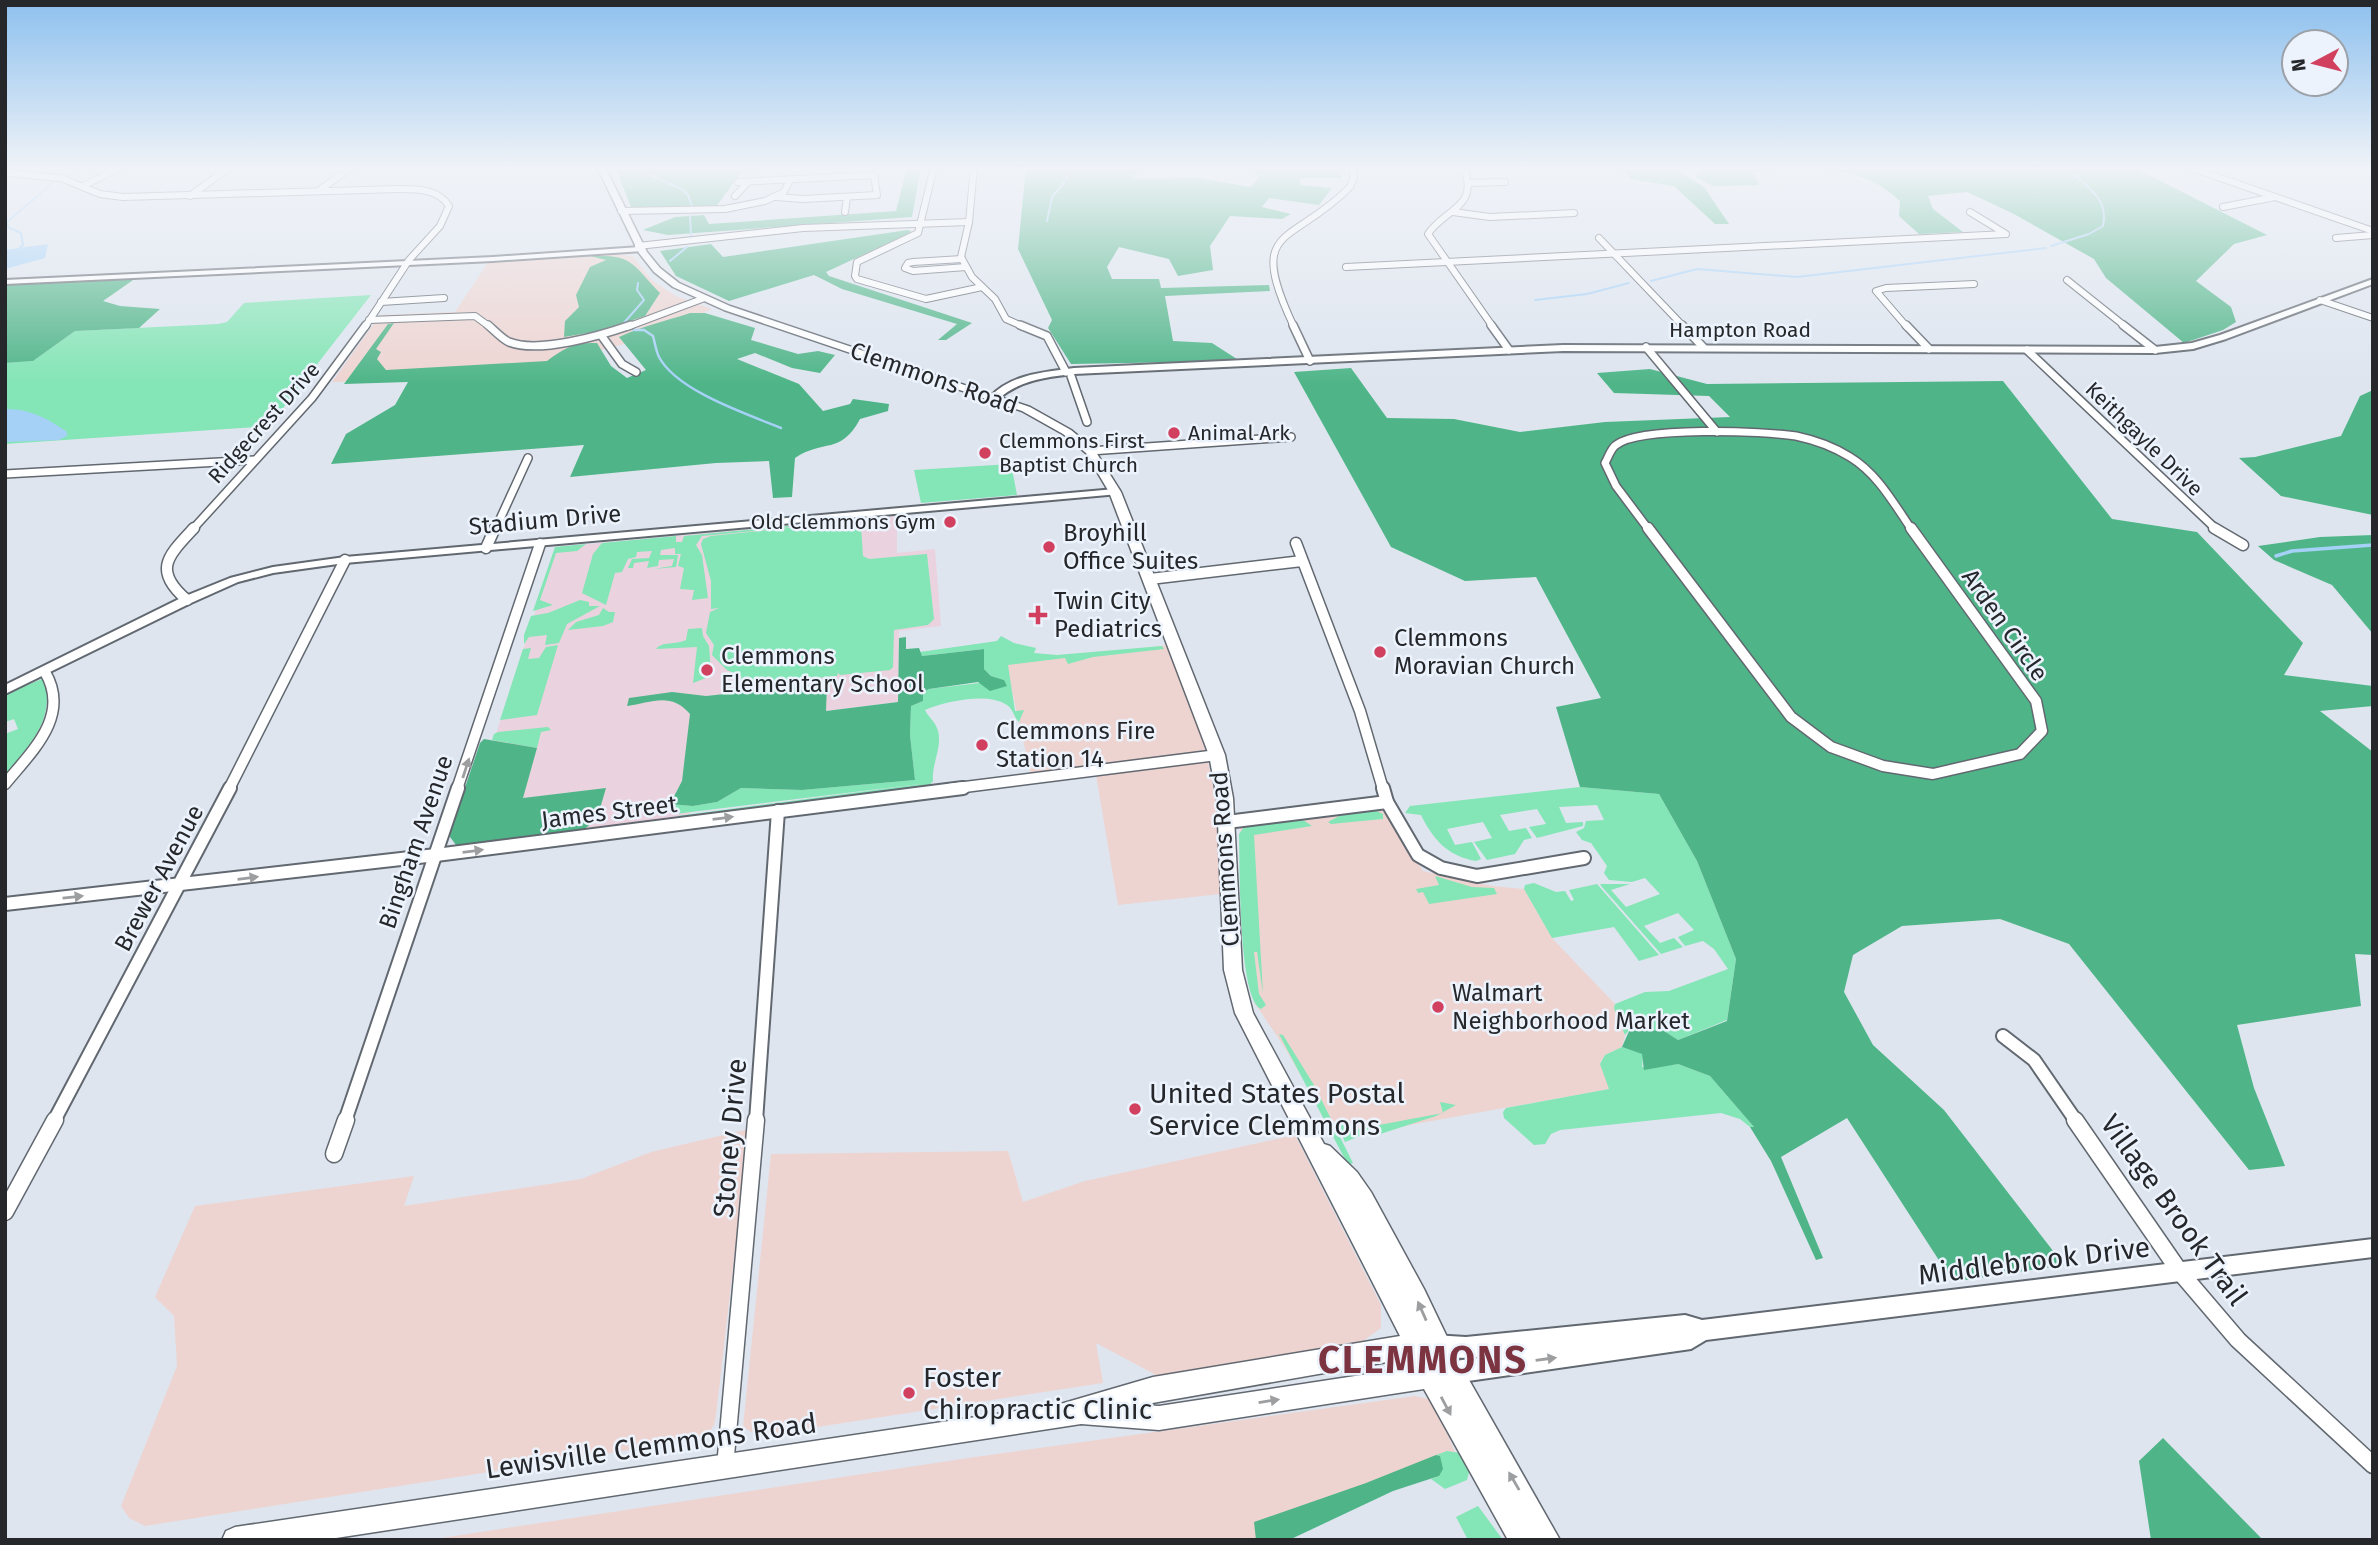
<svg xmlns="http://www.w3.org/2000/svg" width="2378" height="1545" viewBox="0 0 2378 1545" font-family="'Fira Sans',sans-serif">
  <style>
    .commercial { fill: #eed4d1 }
    .education { fill: #ead3df }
    .green { fill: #84e5b6 }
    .forest { fill: #4fb588 }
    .water { fill: #a5d1f7 }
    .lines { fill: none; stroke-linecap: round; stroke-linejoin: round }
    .stream-far2 { stroke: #a5d1f7; stroke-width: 2 }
    .stream-far1 { stroke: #a5d1f7; stroke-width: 2.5 }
    .stream { stroke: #a5d1f7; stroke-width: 3.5 }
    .street-far4-casing { stroke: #626870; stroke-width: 8 }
    .street-far3-casing { stroke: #626870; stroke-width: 10 }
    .street-far2-casing { stroke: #626870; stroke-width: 13 }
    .street-far1-casing { stroke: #626870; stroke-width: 16 }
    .street-casing { stroke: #626870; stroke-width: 19 }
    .secondary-casing { stroke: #626870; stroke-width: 4 }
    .primary-casing { stroke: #626870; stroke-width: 3 }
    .street-far4 { stroke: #fff; stroke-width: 6 }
    .street-far3 { stroke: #fff; stroke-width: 7 }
    .street-far2 { stroke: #fff; stroke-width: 10 }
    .street-far1 { stroke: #fff; stroke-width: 12 }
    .street { stroke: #fff; stroke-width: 16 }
    .secondary { fill: #fff; fill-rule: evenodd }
    .primary { fill: #fff; fill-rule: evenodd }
    .oneway { fill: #9d9ea0 }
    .poi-dot { fill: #d1415f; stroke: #ecf3fc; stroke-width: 2.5 }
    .labels { text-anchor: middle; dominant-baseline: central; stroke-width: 5; stroke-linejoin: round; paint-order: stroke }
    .far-street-label { font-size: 21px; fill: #25272b; stroke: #ecf3fc }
    .far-poi-label { font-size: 21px; fill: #25272b; stroke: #ecf3fc; text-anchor: start }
    .street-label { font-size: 24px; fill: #25272b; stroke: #ecf3fc }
    .poi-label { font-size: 24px; fill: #25272b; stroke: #ecf3fc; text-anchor: start }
    .near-poi-label { font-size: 28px; fill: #25272b; stroke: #ecf3fc; text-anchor: start }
    .near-street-label { font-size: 28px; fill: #25272b; stroke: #ecf3fc }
    .near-district-label { font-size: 38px; font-weight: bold; letter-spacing: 2px; fill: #7c3440; stroke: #ecf3fc }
  </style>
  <rect width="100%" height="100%" fill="#dee5ef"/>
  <g class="commercial">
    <polygon points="610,254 633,256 651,279 659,285 676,296 712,309 640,340 558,361 425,380 332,382 380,315 455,312 489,261"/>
    <polygon points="1169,645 1204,743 1218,810 1221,894 1118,905 1096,775 1033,784 1006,664"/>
    <polygon points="1376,807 1386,814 1423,871 1492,886 1524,889 1552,938 1615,1004 1614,1008 1625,1035 1622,1047 1605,1055 1600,1063 1610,1089 1337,1138 1285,1048 1254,1002 1246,967 1240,825"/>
    <polygon points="749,1129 716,1415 714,1425 705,1438 145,1526 129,1518 121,1506 177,1366 174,1316 155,1297 195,1206 414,1176 404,1206 581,1179 651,1152"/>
    <polygon points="1295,1135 1381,1305 1381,1328 1363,1341 1262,1362 1158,1376 1096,1343 1103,1383 758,1436 743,1427 771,1154 1008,1151 1023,1202 1085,1181"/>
    <polygon points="1415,1396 1429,1399 1439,1414 1458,1459 1268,1540 428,1540 968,1458"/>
  </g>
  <polygon class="education" points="897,516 897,553 935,549 941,626 899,631 898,702 825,711 826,683 706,696 689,816 581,830 515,804 495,737 556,547"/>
  <g class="green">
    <polygon points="371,295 269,426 5,444 5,363 33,361 75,331 218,324 227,322 244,303"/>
    <polygon points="1011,464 1017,495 921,503 914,470"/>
    <polygon points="879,517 879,521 866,529 862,522 853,521 861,526 863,556 869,559 927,554 934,619 928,625 894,630 893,667 890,670 840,675 838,673 837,676 746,685 742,683 741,676 727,670 712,655 714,645 706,633 710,612 719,608 711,609 711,581 701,544 703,539 711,536 844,522 702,536 696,545 702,555 708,598 692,600 694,590 680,589 684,568 678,566 681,554 675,554 675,548 661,550 660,555 678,555 676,567 653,569 672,566 674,559 659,560 658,566 631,571 647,568 649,561 634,563 633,568 628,568 632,559 649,558 652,551 637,552 636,557 628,559 622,572 615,573 606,605 582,593 593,554 602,543 676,536 676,542 682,542 684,536"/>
    <polygon points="586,544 577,551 556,553 540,600 553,605 533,611 555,547"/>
    <polygon points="580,600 589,602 589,606 600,606 567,624 559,643 545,645 547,635 529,637 524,644 524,635 531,616 548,613"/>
    <polygon points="603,608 609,612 615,612 613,622 603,626 568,630 576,622 599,615"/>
    <path d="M702 628 703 636 709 646 711 672 706 678 693 683 697 647 656 649C662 641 676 645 686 640L688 629Z"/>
    <path d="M1001 636 1014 643 1036 648 1034 653 1057 655 1162 646 1164 649 1093 657 1068 664 1065 658 1008 665 1015 711 1024 710 1019 722C1014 718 1014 710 1007 705 988 692 946 701 925 710 927 715 932 719 935 724 946 742 931 762 933 781L927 788 685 819 677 816 928 783 675 814 670 804 693 806 717 802 741 788 802 790 915 780 910 735 911 706 923 701V692L929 689 1004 680 991 676 984 669 983 649 922 656 920 652 997 641Z"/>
    <polygon points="558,645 537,715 500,720 523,649 531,648 528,659 539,658 546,647"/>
    <path d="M42 679 45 680C54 723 30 743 5 776V734L18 729 14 719 5 722V694Z"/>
    <polygon points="548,727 551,730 541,732 537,748 492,740 494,734 498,732"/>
    <path d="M1580 787 1659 794 1697 861 1736 959 1727 1020 1678 1040 1664 1031 1630 1029 1625 1035 1614 1008 1615 1004 1645 992 1669 991 1728 969 1714 949 1703 941 1685 946 1678 937 1694 930 1678 913 1644 926 1660 943 1674 938 1683 947 1661 954 1602 887 1600 884H1630L1611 890 1626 907 1660 894 1645 878 1632 882 1609 880 1604 873 1607 866 1591 843 1582 840 1576 832 1584 828 1586 821 1604 820 1597 805 1559 807 1566 823 1583 822V826L1537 838 1529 827 1546 824 1537 809 1500 815 1509 831 1526 828 1532 838 1524 840 1515 854 1487 860 1474 842 1492 838 1483 822 1447 829 1455 845 1472 842 1481 859 1476 861C1447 856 1433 839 1421 815L1405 813 1410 806Z"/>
    <polygon points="1373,809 1383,814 1383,819 1331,824 1328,822 1345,813"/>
    <path d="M1300 818 1312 826 1254 835 1263 994 1257 952H1254L1259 994 1266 1005 1261 1009C1238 999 1240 862 1239 834L1245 826Z"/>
    <polygon points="1435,876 1472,887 1494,888 1497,894 1429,904 1423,892 1418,893 1416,889 1439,885"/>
    <polygon points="1534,883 1556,892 1565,891 1571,901 1574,900 1569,890 1597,884 1659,955 1639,961 1614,927 1552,938 1524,889 1525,885"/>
    <polygon points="1279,1034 1283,1035 1314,1085 1353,1163 1348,1165"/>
    <polygon points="1622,1047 1643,1054 1642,1067 1678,1064 1710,1076 1754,1127 1750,1127 1740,1119 1721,1113 1560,1130 1551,1134 1545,1144 1534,1145 1504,1118 1503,1112 1506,1108 1609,1089 1600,1064 1605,1055"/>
    <polygon points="1440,1102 1456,1105 1436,1116 1374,1136 1362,1135 1345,1142 1336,1123 1347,1120 1352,1130 1443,1113"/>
    <polygon points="1447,1451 1461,1453 1470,1468 1467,1480 1445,1489 1431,1479 1439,1476 1440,1456 1436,1455"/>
    <polygon points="1478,1506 1503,1540 1468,1540 1456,1517"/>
  </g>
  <g class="forest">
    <polygon points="615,167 807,167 743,170 715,208 631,207"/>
    <polygon points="907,167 921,167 912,217 668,235 643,230 675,217 704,215 709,224 896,211"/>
    <polygon points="1026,167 1140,167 1132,179 1197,178 1251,187 1259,178 1252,167 1338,167 1342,178 1299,178 1301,185 1332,188 1319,205 1269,198 1262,207 1291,214 1282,219 1230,216 1210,246 1213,270 1178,276 1169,259 1119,247 1107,267 1112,279 1159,279 1161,288 1269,285 1270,291 1165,296 1173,341 1212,343 1240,361 1071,364 1048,328 1052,320 1018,249"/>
    <polygon points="1620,167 1671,167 1704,187 1729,224 1715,224 1674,186 1631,179"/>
    <polygon points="1704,167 1793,167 1752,172 1759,185 1713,186 1696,177"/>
    <path d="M1807 167H2133L2267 235 2234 244 2196 281 2231 307 2236 322 2223 330 2184 343 2106 278 2094 259 2012 213 1967 192 1928 196 1933 209 1963 232 1919 234 1899 216 1900 201C1871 174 1846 171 1807 167Z"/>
    <polygon points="908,230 912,232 826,272 829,276 972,323 946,340 938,340 957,324 842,289 814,275 729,301 676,276 660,251 711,244 723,257"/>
    <path d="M590 256C633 254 632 264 660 293L645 316 600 331 564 337 565 321 579 307 576 295 590 267 606 260Z"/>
    <polygon points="136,278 103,301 120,306 160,309 139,328 75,331 33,361 5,363 5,284"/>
    <path d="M690 313H705L755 328 751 340 798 354 818 351 835 355 820 373 792 368 755 353 737 359 799 384 823 411 850 404 853 399 889 404 888 411 860 419C841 455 823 439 795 458L792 497 773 498 769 461 716 463 570 477 584 445 331 464 346 434 395 405 408 382 344 384 388 324 394 323 376 349 381 352 377 359 386 370 547 361C564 348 575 342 597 343L611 366 627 378 646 370 619 337C642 326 666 321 690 313Z"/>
    <polygon points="1351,368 1387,418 1454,419 1520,432 1605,422 1730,417 1709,396 1614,393 1597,373 1650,369 1707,384 2003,381 2112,519 2197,532 2303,643 2284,675 2373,686 2373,706 2320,711 2373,752 2373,955 2355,954 2361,1006 2237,1025 2254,1088 2285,1166 2249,1170 2069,944 2000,919 1902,926 1853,955 1844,992 1873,1045 1944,1110 2064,1265 1953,1282 1847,1118 1781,1157 1823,1258 1816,1260 1771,1161 1750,1127 1754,1127 1710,1076 1678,1064 1644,1070 1642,1054 1622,1047 1630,1029 1664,1031 1678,1040 1727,1021 1736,959 1697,861 1659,794 1580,787 1556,707 1601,698 1536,577 1465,581 1391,547 1294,372"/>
    <polygon points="2373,390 2373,515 2281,496 2239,458 2255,457 2341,436 2360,396"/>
    <polygon points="2373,535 2373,634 2332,585 2274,560 2258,546 2320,537"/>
    <path d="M906 637V649L919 648 922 656 984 649V669L991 676 1004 680 1007 686 990 691 978 682 929 689 923 692V701L911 706 910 735 915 780 802 790 741 788 717 802 693 806 670 804 682 781 690 714C671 691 650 703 627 706L629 698 672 692 706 696 827 683 826 711 898 702 899 638Z"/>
    <polygon points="484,739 537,748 523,798 606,788 597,819 582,831 465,847 456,845 450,837 450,832 480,743"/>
    <polygon points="2163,1438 2263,1540 2151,1540 2139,1461"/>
    <polygon points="1436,1455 1440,1456 1443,1469 1439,1476 1393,1491 1289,1540 1256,1540 1254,1522 1366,1483"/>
  </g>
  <g class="water">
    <polygon points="48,244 45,258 5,269 5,250"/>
    <path d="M5 409C28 408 49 419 67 432V436L59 440 5 442Z"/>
  </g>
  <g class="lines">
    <g class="stream-far2">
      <polyline points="631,167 682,189 688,195 693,209"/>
      <polyline points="68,175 73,173 75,167"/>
      <polyline points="690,216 691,235"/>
      <polyline points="1047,221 1052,197 1067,179 1065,167"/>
      <path d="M2051 246 2089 234 2103 226C2110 197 2083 184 2065 167"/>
      <polyline points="19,249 23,245 21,233 8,227 7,222 54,182"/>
      <polyline points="670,261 687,247"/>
      <polyline points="1651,281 1697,269 1797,277 2046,248"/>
      <polyline points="1535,300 1587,294 1629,283"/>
      <polyline points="622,325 644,300 637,290 638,283"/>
    </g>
    <path class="stream-far1" d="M634 330H644L653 336C655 343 656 351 659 357 677 391 747 414 781 428"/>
    <polyline class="stream" points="2276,556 2292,551 2373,545"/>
    <defs>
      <g id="street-far4">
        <polyline points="934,167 918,233 857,262 855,276 857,279 926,299 982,287"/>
        <polyline points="974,167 969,222 961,257 972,277 995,299 1006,319 1024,327"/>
        <path d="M1463 167C1481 207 1444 209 1428 234L1493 327"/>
        <polyline points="2189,167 2373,231"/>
        <path d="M5 173 61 178 100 194 123 197 397 189C415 189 438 188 449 206L440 226 409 260 365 327"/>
        <polyline points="738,182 874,175 877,195 803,199 776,197"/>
        <polyline points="1469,183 1505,182"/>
        <polyline points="83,186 121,167"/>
        <polyline points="321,189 352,167"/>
        <polyline points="190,196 230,167"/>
        <polyline points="735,196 748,182"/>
        <polyline points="2223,207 2275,197"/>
        <polyline points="621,211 725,209 765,201 784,192 790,180"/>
        <polyline points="845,212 847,197"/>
        <polyline points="1453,212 1490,217 1574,213"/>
        <polyline points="1599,238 1684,327"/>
        <polyline points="2336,238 2373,235"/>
        <polyline points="638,246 803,228 969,222"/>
        <polyline points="962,259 913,262 908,263 905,268 913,271 966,267"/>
        <polyline points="1346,267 2006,234 1970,212"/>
        <polyline points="2067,280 2126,327"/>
        <polyline points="2320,300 2373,318"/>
        <polyline points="381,302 444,298"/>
        <polyline points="369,320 475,316 490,327"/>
        <polyline points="627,327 702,299"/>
        <path d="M1294 327C1245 223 1291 247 1350 187L1354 177 1352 167"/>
        <polyline points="1907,327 1876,291 1886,288 1974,284"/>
      </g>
      <g id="street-far3">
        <path d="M488 325C494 330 502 339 509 342 539 354 602 335 631 325"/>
        <polyline points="1020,325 1047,336 1066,372"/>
        <polyline points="1293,325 1310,361"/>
        <polyline points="1491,325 1509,350"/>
        <polyline points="1682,325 1703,347"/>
        <polyline points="1906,325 1929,349"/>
        <polyline points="2123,325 2155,350"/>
        <polyline points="601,335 622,364 636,372"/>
        <polyline points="1646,347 1717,432"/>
        <polyline points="2027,350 2217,530"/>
        <polyline points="1071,376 1087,422"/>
        <polyline points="1090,451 1291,437"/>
        <polyline points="5,474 255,460"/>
        <polyline points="192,530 312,398 366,325"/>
        <polyline points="495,530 528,458"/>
        <path d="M1649 530 1616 486 1605 463C1608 458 1611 448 1616 445 1640 426 1764 431 1796 436 1815 440 1834 447 1850 457 1878 474 1894 504 1912 530"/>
      </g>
      <g id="street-far2">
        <polyline points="1648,528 1791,717 1831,747 1883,766 1933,774 2020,754 2042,731 2036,701 1911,528"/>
        <polyline points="2214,528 2243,545"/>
        <polyline points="1296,543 1360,711 1383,789"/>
        <polyline points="486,548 495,528"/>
        <polyline points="1150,579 1302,561"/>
        <path d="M187 600C152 570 168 556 194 528"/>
        <path d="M5 784C32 751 71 716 45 672"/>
        <polyline points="229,789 345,560"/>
        <polyline points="457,789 540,544"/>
        <polyline points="949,789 1217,755"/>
      </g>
      <g id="street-far1">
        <polyline points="1383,788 1387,802 1418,855 1441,868 1477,876 1584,858"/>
        <polyline points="1227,822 1387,802"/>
        <polyline points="5,904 436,855 963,788"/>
        <polyline points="2003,1036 2034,1060 2076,1121"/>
        <polyline points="54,1121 230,788"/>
        <polyline points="345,1121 458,788"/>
        <polyline points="756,1121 778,811"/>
      </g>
      <g id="street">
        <polyline points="2075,1120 2180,1272 2238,1340 2373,1465"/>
        <polyline points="334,1154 346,1120"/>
        <polyline points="5,1212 55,1120"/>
        <polyline points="725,1467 756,1120"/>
      </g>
      <g id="secondary">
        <polygon points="640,247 644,249 643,251 493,261 5,284 5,280 493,257"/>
        <path d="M2373 279V284L2226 339 2193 349 2155 353 1563 351 1074 374C1046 377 1020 380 998 399L990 397C1011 374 1045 372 1074 368L1563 345 2155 347 2192 343 2220 335Z"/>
        <polygon points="1115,489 1119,490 1119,494 345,563 273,573 238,582 191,603 5,694 5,685 183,597 230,578 273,567 345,557"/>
        <path d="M2373 1239V1257L1706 1340 1691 1349 1447 1384 1440 1380 1436 1373 1440 1366 1447 1362 1532 1351C1501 1354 1455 1364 1426 1352L1423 1345 1426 1338 1433 1335 1466 1337 1685 1315 1702 1320Z"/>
      </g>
      <path id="primary" d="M597 167H605L647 252 660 268 679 283 730 306 1030 407 1071 430 1094 449 1121 492 1225 755 1233 798 1242 970 1253 1013 1324 1144 1330 1146 1357 1172 1371 1192 1424 1289 1460 1364 1560 1540H1508L1424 1389 1159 1430 1081 1424 323 1540H222L226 1531 235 1527 1057 1405 1153 1377 1400 1336 1235 1013 1224 970 1217 798 1209 755 1109 492 1086 453 1063 434 1022 411 724 310 673 287 654 272 639 253ZM1410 1358 1414 1367 1159 1406 1141 1405Z"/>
    </defs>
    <use href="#street-far4" class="street-far4-casing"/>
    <use href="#street-far3" class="street-far3-casing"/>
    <use href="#street-far2" class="street-far2-casing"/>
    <use href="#street-far1" class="street-far1-casing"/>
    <use href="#street" class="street-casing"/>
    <use href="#secondary" class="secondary-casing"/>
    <use href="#primary" class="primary-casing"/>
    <use href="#street-far4" class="street-far4"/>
    <use href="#street-far3" class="street-far3"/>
    <use href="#street-far2" class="street-far2"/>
    <use href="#street-far1" class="street-far1"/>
    <use href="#street" class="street"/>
    <use href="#secondary" class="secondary"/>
    <use href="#primary" class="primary"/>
  </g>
  <defs><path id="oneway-solid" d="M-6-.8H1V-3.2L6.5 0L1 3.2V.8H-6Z" transform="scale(1.75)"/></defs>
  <g class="oneway">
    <use href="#oneway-solid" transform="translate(466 768) rotate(-72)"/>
    <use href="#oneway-solid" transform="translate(723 818) rotate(-7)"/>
    <use href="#oneway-solid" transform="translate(473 851) rotate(-7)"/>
    <use href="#oneway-solid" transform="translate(248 878) rotate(-7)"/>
    <use href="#oneway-solid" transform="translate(73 897) rotate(-6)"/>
    <use href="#oneway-solid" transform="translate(1422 1311) rotate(-114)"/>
    <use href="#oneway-solid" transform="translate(1546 1359) rotate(-8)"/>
    <use href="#oneway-solid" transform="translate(1269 1401) rotate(-9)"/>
    <use href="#oneway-solid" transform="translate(1446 1406) rotate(62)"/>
    <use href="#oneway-solid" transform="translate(1514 1481) rotate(-120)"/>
  </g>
  <linearGradient id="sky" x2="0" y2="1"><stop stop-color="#8dc0ee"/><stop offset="0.44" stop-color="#f0f3f8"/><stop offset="1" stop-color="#f0f3f8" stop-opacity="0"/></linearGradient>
  <rect width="2378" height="383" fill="url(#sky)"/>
  <g class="poi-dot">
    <circle cx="1174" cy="433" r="7"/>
    <circle cx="985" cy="453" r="7"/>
    <circle cx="950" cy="522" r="7"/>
    <circle cx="1049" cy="547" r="7"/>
    <path d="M1034.5 604.5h7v7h7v7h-7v7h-7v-7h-7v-7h7z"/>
    <circle cx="1380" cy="652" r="7"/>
    <circle cx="707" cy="670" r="7"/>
    <circle cx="982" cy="745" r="7"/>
    <circle cx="1438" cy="1007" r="7"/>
    <circle cx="1135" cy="1109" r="7"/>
    <circle cx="909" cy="1393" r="7"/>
  </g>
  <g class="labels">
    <g class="far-street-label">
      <text x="1740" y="330">Hampton Road</text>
      <text transform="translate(264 423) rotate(-48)">Ridgecrest Drive</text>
      <text transform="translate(2144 439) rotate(44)">Keithgayle Drive</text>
    </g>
    <g class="far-poi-label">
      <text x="1188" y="433">Animal Ark</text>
      <text x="999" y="441">Clemmons First<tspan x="999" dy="24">Baptist Church</tspan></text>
      <text x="936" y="522" text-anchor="end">Old Clemmons Gym</text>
    </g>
    <g class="street-label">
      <text transform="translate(934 378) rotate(19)">Clemmons Road</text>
      <text transform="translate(545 520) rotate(-5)">Stadium Drive</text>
      <text transform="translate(2005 625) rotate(55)">Arden Circle</text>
      <text transform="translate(609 812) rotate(-7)">James Street</text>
      <text transform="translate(416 842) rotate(-71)">Bingham Avenue</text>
      <text transform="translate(1225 859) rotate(-94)">Clemmons Road</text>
      <text transform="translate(159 878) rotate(-62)">Brewer Avenue</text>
    </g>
    <g class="poi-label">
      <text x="1063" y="533">Broyhill<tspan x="1063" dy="28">Office Suites</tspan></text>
      <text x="1054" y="601">Twin City<tspan x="1054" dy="28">Pediatrics</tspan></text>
      <text x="1394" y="638">Clemmons<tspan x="1394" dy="28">Moravian Church</tspan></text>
      <text x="721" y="656">Clemmons<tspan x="721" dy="28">Elementary School</tspan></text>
      <text x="996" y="731">Clemmons Fire<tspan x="996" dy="28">Station 14</tspan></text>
      <text x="1452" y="993">Walmart<tspan x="1452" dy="28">Neighborhood Market</tspan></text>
    </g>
    <g class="near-poi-label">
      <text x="1149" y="1093">United States Postal<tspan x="1149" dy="32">Service Clemmons</tspan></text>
      <text x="923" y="1377">Foster<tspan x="923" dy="32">Chiropractic Clinic</tspan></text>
    </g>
    <g class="near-street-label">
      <text transform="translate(730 1138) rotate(-85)">Stoney Drive</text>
      <text transform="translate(2174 1210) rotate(54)">Village Brook Trail</text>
      <text transform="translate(2034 1261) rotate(-7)">Middlebrook Drive</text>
      <text transform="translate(651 1446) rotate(-8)">Lewisville Clemmons Road</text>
    </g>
    <g class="near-district-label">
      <text x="1423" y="1360">CLEMMONS</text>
    </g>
  </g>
  <rect width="2378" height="1545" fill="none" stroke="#25272b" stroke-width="14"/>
  <g transform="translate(2315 63) rotate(263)"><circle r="33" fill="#ecf3fc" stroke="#9ca1a8" stroke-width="2"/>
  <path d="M0-5L12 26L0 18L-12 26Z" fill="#d1415f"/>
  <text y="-10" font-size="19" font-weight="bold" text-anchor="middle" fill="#25272b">N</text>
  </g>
</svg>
